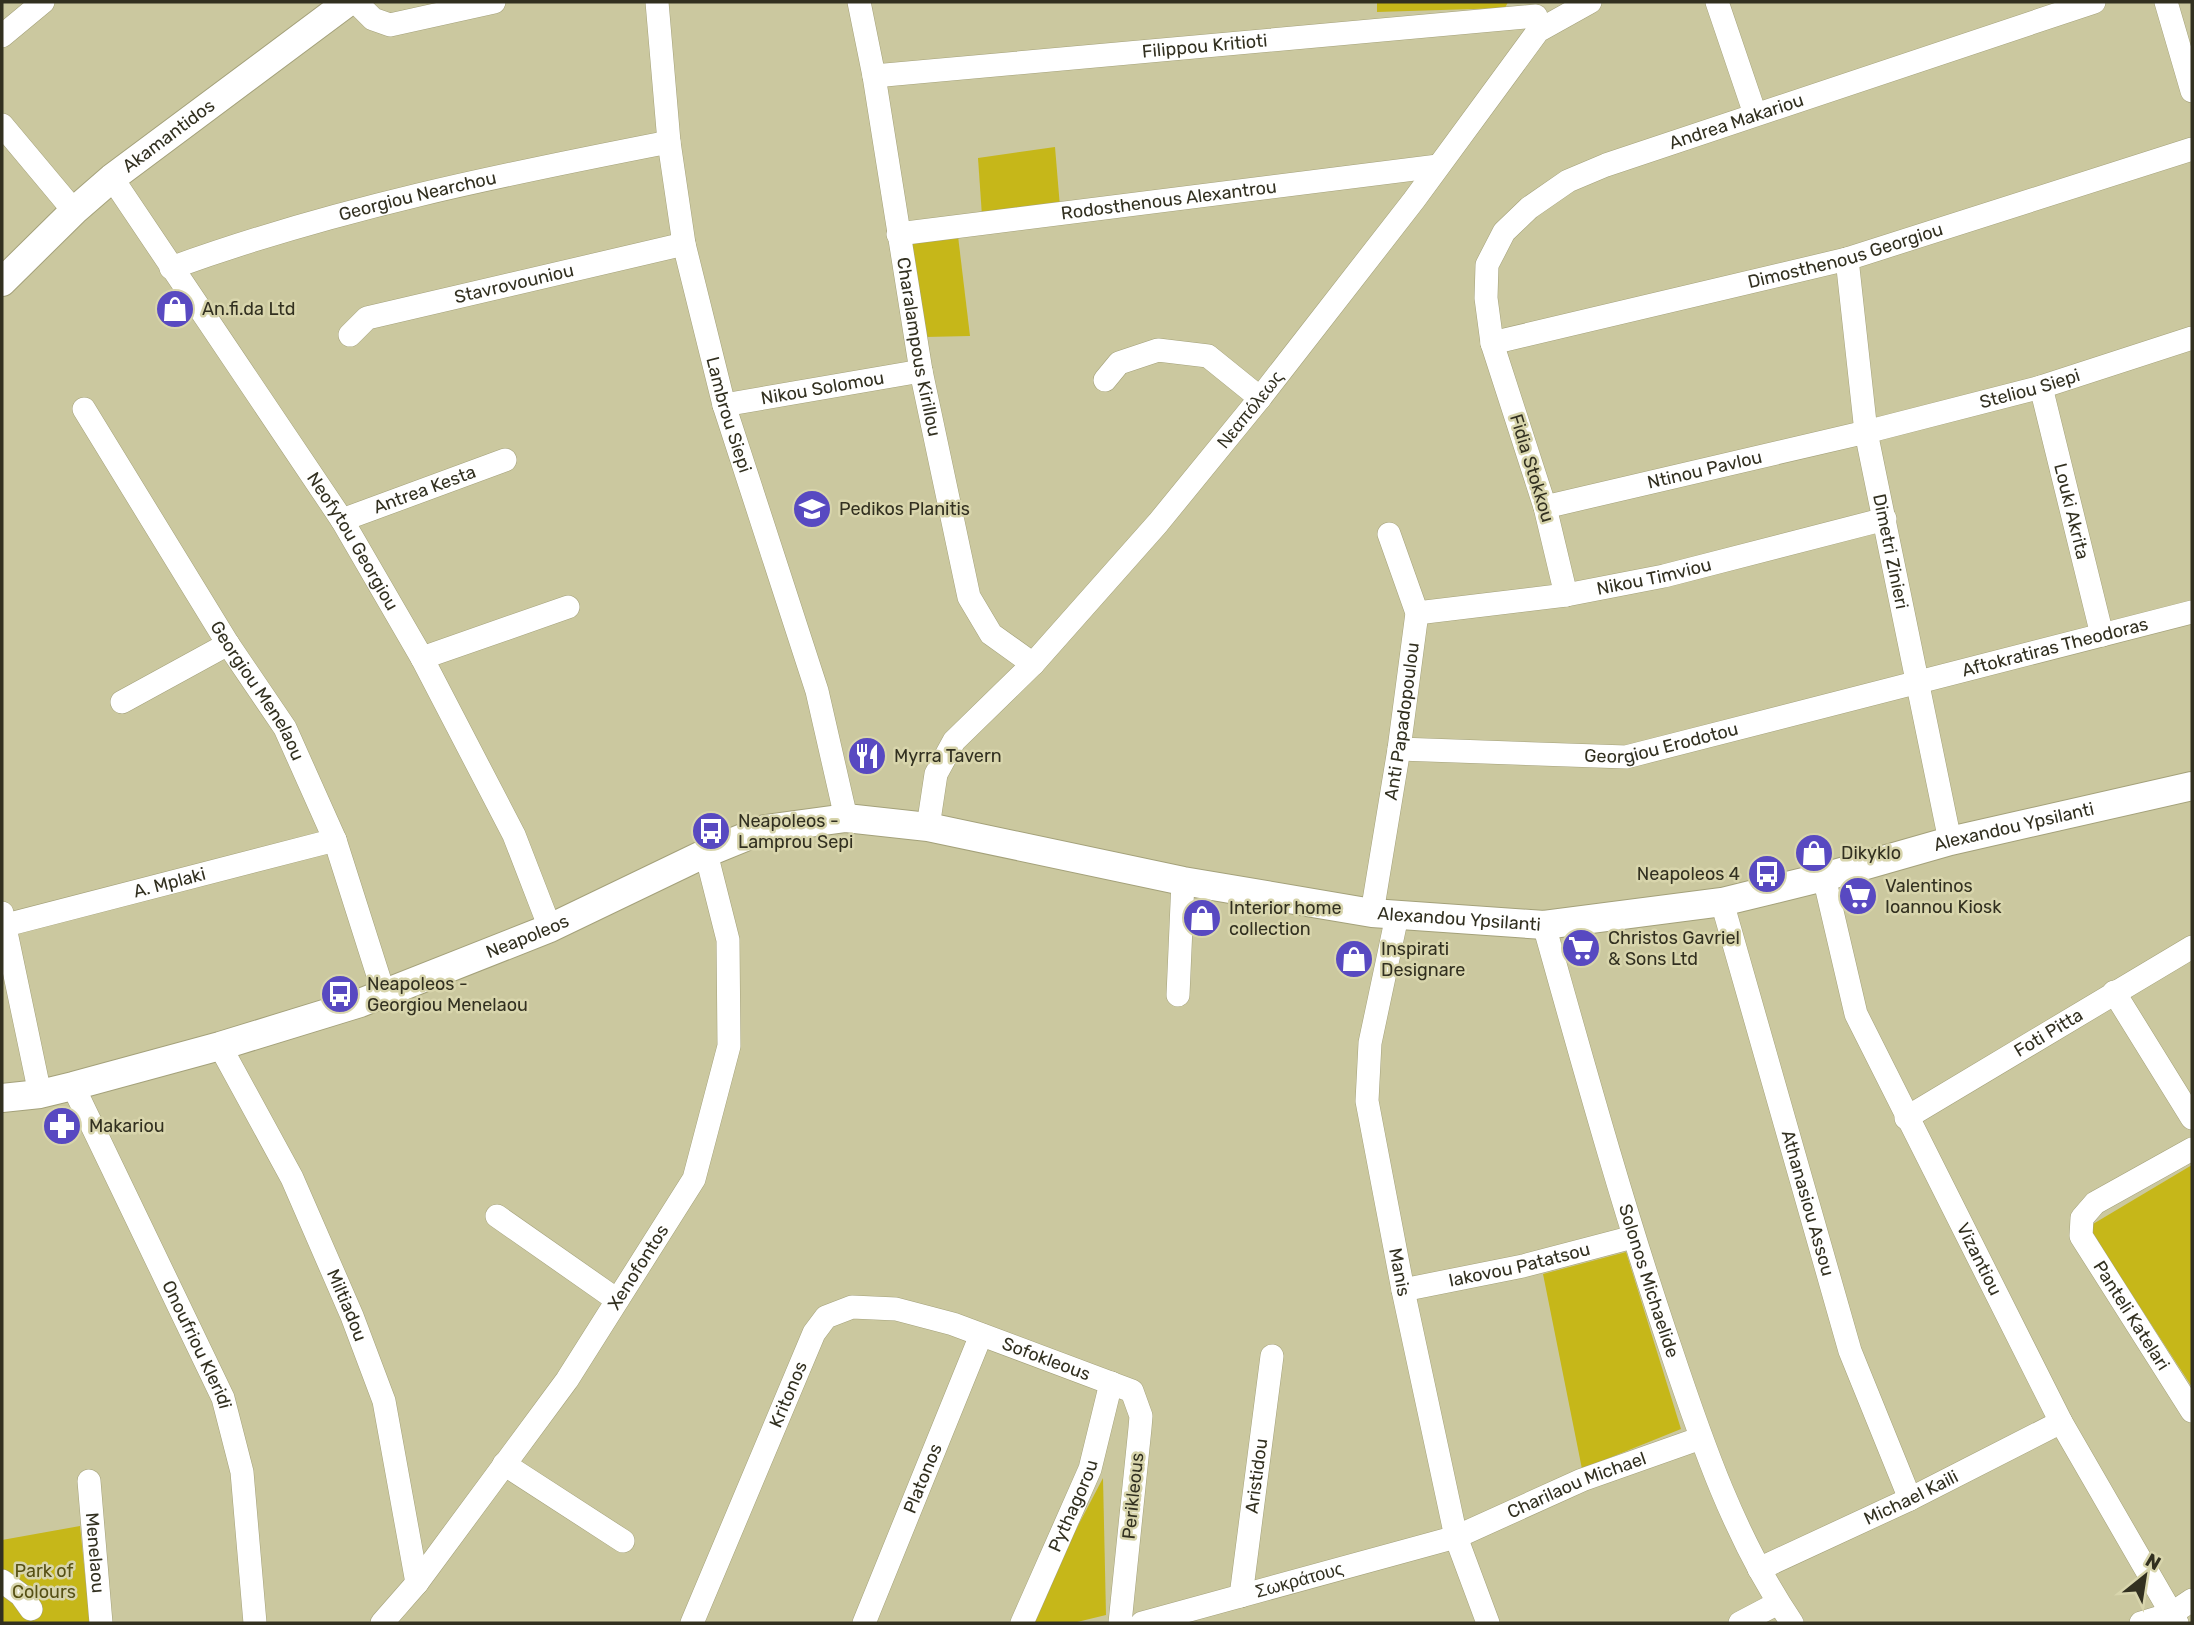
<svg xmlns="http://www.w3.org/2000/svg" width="2194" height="1625" viewBox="0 0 2194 1625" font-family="Rubik,sans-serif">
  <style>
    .green { fill: #c6b719 }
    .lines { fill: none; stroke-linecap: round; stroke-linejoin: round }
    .minor-casing { stroke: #a4a17a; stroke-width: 24 }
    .major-casing { stroke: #a4a17a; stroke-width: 30 }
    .minor { stroke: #fff; stroke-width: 23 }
    .major { stroke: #fff; stroke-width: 28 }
    .labels { text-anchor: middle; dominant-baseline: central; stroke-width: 5; stroke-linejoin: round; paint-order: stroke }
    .street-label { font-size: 18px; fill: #323020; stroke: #d8d5ac }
    .poi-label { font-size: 18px; fill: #323020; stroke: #d8d5ac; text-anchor: start }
    .park-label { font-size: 18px; fill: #565014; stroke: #d8d5ac }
  </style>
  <rect width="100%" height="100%" fill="#cbc89f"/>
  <g class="green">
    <polygon points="1377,2 1508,2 1505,8 1377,12"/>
    <polygon points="1055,147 1060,207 982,216 978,158"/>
    <polygon points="958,236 970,336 925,337 911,243"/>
    <polygon points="2192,1165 2192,1387 2088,1227"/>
    <polygon points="1626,1252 1681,1429 1582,1469 1543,1274"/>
    <polygon points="1103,1478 1106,1615 1073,1623 1027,1623"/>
    <polygon points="80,1526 90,1623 2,1623 2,1540"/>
  </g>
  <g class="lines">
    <defs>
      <g id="minor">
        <polyline points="356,2 373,19 390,25 494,2"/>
        <path id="s1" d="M657 2 669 142 684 244 724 405 817 691 846 818"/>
        <path id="s2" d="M859 2 874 76 921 371 969 597 991 634 1033 664"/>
        <polyline points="1717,2 1755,114"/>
        <polyline points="2166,2 2192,91"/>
        <polyline points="2,36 43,2"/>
        <path id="s3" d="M874 76 1536 16"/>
        <polyline points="2,125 74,211"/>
        <path id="s4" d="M112 178 342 520 422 658 514 835 550 928"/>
        <path id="s5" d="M898 234 1438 166"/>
        <path id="s6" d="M1847 259 1866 432 1950 841"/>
        <path id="s7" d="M171 268C333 209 500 175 669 142"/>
        <path id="s8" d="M350 335 367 318 684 244"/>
        <path id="s9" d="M1492 343 1847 259 2192 149"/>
        <polyline points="1105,380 1119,363 1158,350 1208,356 1260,398"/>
        <path id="s10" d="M2041 387 2102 635"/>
        <path id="s11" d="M724 405 921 371"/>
        <path id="s12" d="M84 409 228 644 285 728 335 840 384 994"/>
        <path id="s13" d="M1545 507 1866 432 2041 387 2192 338"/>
        <path id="s14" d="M342 520 505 460"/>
        <path id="s15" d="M1566 595 1545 507 1492 343 1486 298 1487 265 1504 232 1529 208 1568 181 1606 165 2094 2"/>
        <path id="s16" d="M1417 613 1566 595 1664 576 1885 519"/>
        <polyline points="422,658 568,607"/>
        <polyline points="122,702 228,644"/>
        <path id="s17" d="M1399 749 1626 757 2192 612"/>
        <path id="s18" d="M928 827 936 774 954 741 1033 664 1158 523 1260 398 1414 200 1538 31 1590 2"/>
        <path id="s19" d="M1824 877 1856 1014 2061 1422 2177 1623"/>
        <path id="s20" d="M1722 902 1850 1351 1910 1499"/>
        <polyline points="2,913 40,1094"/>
        <path id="s21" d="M1372 913 1399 749 1417 613 1389 534"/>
        <path id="s22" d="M1397 916 1370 1043 1367 1101 1403 1290 1456 1537 1488 1623"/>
        <path id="s23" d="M1544 925C1584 1067 1623 1208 1670 1347 1702 1443 1735 1539 1792 1623"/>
        <path id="s24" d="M2 926 335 840"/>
        <polyline points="2114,992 2192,1118"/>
        <polyline points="1178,995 1183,881"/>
        <path id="s25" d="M220 1046 292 1178 352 1316 384 1401 417 1583"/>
        <path id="s26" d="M73 1086 223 1398 242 1472 255 1623"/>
        <path id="s27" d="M1906 1118 2192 947"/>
        <path id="s28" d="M2192 1149 2095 1203 2082 1218 2081 1236 2192 1411"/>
        <polyline points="497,1216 617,1300"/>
        <path id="s29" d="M1403 1290 1523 1266 1633 1237"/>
        <polyline points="504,1464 623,1541"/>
        <path id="s30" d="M89 1481 101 1623"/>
        <path id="s31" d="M1759 1569 1910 1499 2061 1422"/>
        <polyline points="2,1581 21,1595 31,1609"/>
        <path id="s32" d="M1241 1596 1272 1356"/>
        <path id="s33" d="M382 1623 417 1583 567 1380 694 1179 729 1046 728 940 706 853"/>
        <path id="s34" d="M692 1623 814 1333 826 1317 852 1307 896 1309 953 1324 1132 1391 1141 1416 1140 1428 1120 1623"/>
        <path id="s35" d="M864 1623 981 1335"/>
        <path id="s36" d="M1022 1623 1090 1469 1111 1383"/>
        <path id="s37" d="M1142 1623 1456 1537 1582 1480 1701 1438"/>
        <polyline points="1740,1623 1778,1603"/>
        <polyline points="2141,1623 2171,1614 2192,1600"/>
      </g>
      <g id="major">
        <path id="s38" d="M2 282 74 211 112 178 348 2"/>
        <path id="s39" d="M2 1098 40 1094 73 1086 220 1046 360 1003 550 928 706 853 765 829 846 818 928 827 1183 881 1372 913 1544 925 1722 902 1824 877 1950 841 2192 786"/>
      </g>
    </defs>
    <use href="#minor" class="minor-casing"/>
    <use href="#major" class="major-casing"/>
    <use href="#minor" class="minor"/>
    <use href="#major" class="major"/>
  </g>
  <defs>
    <symbol id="shop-disc" viewBox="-11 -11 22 22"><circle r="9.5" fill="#5849c1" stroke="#d8d5ac"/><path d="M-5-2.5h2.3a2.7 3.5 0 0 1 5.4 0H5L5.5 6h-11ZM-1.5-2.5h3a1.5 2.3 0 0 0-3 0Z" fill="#fff"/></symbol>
    <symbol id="school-disc" viewBox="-11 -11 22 22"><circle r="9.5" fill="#5849c1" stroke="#d8d5ac"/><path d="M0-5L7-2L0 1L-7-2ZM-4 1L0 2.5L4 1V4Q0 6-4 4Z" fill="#fff"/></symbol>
    <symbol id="restaurant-disc" viewBox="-11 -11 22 22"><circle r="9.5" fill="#5849c1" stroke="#d8d5ac"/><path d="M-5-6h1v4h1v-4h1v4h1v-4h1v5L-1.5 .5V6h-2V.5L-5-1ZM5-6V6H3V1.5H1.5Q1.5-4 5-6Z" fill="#fff"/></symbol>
    <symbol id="bus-disc" viewBox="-11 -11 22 22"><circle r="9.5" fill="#5849c1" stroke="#d8d5ac"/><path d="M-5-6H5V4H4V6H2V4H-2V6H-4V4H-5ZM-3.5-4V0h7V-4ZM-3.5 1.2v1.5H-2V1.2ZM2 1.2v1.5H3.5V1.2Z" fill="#fff"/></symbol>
    <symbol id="supermarket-disc" viewBox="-11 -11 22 22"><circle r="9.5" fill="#5849c1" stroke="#d8d5ac"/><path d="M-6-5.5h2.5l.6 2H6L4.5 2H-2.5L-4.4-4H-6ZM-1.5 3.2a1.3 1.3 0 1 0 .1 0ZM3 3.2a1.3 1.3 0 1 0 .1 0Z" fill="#fff"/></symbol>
    <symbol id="pharmacy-disc" viewBox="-11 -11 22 22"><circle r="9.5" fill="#5849c1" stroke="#d8d5ac"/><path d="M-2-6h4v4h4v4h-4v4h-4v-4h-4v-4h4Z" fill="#fff"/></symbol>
  </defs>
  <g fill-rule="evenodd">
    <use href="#shop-disc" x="153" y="287" width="44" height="44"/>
    <use href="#school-disc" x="790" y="487" width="44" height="44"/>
    <use href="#restaurant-disc" x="845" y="734" width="44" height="44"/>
    <use href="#bus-disc" x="689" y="809" width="44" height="44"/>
    <use href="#shop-disc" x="1792" y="831" width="44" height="44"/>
    <use href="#bus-disc" x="1745" y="852" width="44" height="44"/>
    <use href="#supermarket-disc" x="1836" y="874" width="44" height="44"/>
    <use href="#shop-disc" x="1180" y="896" width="44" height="44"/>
    <use href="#supermarket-disc" x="1559" y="926" width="44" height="44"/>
    <use href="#shop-disc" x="1332" y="937" width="44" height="44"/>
    <use href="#bus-disc" x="318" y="972" width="44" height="44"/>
    <use href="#pharmacy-disc" x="40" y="1104" width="44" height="44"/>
  </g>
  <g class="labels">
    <g class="street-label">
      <text stroke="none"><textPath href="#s3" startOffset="332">Filippou Kritioti</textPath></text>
      <text stroke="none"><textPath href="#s15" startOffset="639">Andrea Makariou</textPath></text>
      <text stroke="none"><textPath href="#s38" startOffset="222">Akamantidos</textPath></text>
      <text stroke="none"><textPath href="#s7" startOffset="257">Georgiou Nearchou</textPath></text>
      <text stroke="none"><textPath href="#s5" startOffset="273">Rodosthenous Alexantrou</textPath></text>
      <text stroke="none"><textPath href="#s9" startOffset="364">Dimosthenous Georgiou</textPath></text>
      <text stroke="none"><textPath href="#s8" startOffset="175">Stavrovouniou</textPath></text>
      <text stroke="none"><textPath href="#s2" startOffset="350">Charalampous Kirillou</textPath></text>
      <text stroke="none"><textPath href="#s11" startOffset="100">Nikou Solomou</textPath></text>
      <text stroke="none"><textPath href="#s13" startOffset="499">Steliou Siepi</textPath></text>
      <text stroke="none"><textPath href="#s18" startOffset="536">Νεαπόλεως</textPath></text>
      <text stroke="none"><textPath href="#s1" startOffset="420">Lambrou Siepi</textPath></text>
      <text transform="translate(1532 468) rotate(73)">Fidia Stokkou</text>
      <text stroke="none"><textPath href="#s13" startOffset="164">Ntinou Pavlou</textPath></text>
      <text stroke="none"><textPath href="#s14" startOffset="88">Antrea Kesta</textPath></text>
      <text stroke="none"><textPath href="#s10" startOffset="128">Louki Akrita</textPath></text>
      <text stroke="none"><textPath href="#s4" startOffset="436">Neofytou Georgiou</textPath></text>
      <text stroke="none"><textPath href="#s6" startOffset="296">Dimetri Zinieri</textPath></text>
      <text stroke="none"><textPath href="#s16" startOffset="240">Nikou Timviou</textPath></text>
      <text stroke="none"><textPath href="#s17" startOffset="670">Aftokratiras Theodoras</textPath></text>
      <text stroke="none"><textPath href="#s12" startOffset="331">Georgiou Menelaou</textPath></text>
      <text stroke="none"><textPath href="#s21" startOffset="194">Anti Papadopoulou</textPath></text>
      <text stroke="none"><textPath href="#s17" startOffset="264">Georgiou Erodotou</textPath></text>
      <text stroke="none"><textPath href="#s39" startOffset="2082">Alexandou Ypsilanti</textPath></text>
      <text stroke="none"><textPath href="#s24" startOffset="173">A. Mplaki</textPath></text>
      <text stroke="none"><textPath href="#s39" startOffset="1516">Alexandou Ypsilanti</textPath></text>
      <text stroke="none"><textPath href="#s39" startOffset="551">Neapoleos</textPath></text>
      <text stroke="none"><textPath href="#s27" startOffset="166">Foti Pitta</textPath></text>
      <text stroke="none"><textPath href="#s20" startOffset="313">Athanasiou Assou</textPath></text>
      <text stroke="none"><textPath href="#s19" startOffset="415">Vizantiou</textPath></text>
      <text stroke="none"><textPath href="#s29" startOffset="119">Iakovou Patatsou</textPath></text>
      <text stroke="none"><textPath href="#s33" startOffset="439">Xenofontos</textPath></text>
      <text stroke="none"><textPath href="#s22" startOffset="362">Manis</textPath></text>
      <text stroke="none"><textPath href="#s23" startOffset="371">Solonos Michaelide</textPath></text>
      <text stroke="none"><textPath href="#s25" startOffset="289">Miltiadou</textPath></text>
      <text stroke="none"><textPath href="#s28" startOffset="243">Panteli Katelari</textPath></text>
      <text stroke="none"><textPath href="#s26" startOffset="287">Onoufriou Kleridi</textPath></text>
      <text stroke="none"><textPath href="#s34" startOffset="565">Sofokleous</textPath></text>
      <text stroke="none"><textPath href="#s34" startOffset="248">Kritonos</textPath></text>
      <text stroke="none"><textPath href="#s32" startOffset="121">Aristidou</textPath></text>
      <text stroke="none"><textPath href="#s35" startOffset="156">Platonos</textPath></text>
      <text stroke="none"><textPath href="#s37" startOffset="457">Charilaou Michael</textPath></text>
      <text transform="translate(1133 1496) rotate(-84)">Perikleous</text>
      <text stroke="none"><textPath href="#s31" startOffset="168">Michael Kaili</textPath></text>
      <text stroke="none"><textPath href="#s36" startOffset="128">Pythagorou</textPath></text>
      <text stroke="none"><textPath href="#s30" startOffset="72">Menelaou</textPath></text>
      <text stroke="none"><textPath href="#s37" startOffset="163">Σωκράτους</textPath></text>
    </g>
    <g class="poi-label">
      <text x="202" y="309">An.fi.da Ltd</text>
      <text x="839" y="509">Pedikos Planitis</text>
      <text x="894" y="756">Myrra Tavern</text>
      <text x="738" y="821">Neapoleos -<tspan x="738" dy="21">Lamprou Sepi</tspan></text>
      <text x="1841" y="853">Dikyklo</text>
      <text x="1740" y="874" text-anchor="end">Neapoleos 4</text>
      <text x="1885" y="886">Valentinos<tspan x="1885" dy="21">Ioannou Kiosk</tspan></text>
      <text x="1229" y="908">Interior home<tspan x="1229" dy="21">collection</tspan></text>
      <text x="1608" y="938">Christos Gavriel<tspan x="1608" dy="21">&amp; Sons Ltd</tspan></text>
      <text x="1381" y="949">Inspirati<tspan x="1381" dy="21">Designare</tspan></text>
      <text x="367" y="984">Neapoleos -<tspan x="367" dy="21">Georgiou Menelaou</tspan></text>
      <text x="89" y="1126">Makariou</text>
    </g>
    <g class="park-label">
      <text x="44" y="1571">Park of<tspan x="44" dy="21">Colours</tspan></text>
    </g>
  </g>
  <rect width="2194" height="1625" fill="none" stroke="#323020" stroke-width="7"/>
  <g transform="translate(2145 1576) rotate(30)" stroke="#d8d5ac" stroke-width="5" paint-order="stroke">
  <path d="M0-5L12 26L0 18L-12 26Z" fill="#323020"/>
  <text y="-10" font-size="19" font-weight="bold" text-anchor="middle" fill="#323020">N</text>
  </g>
</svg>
